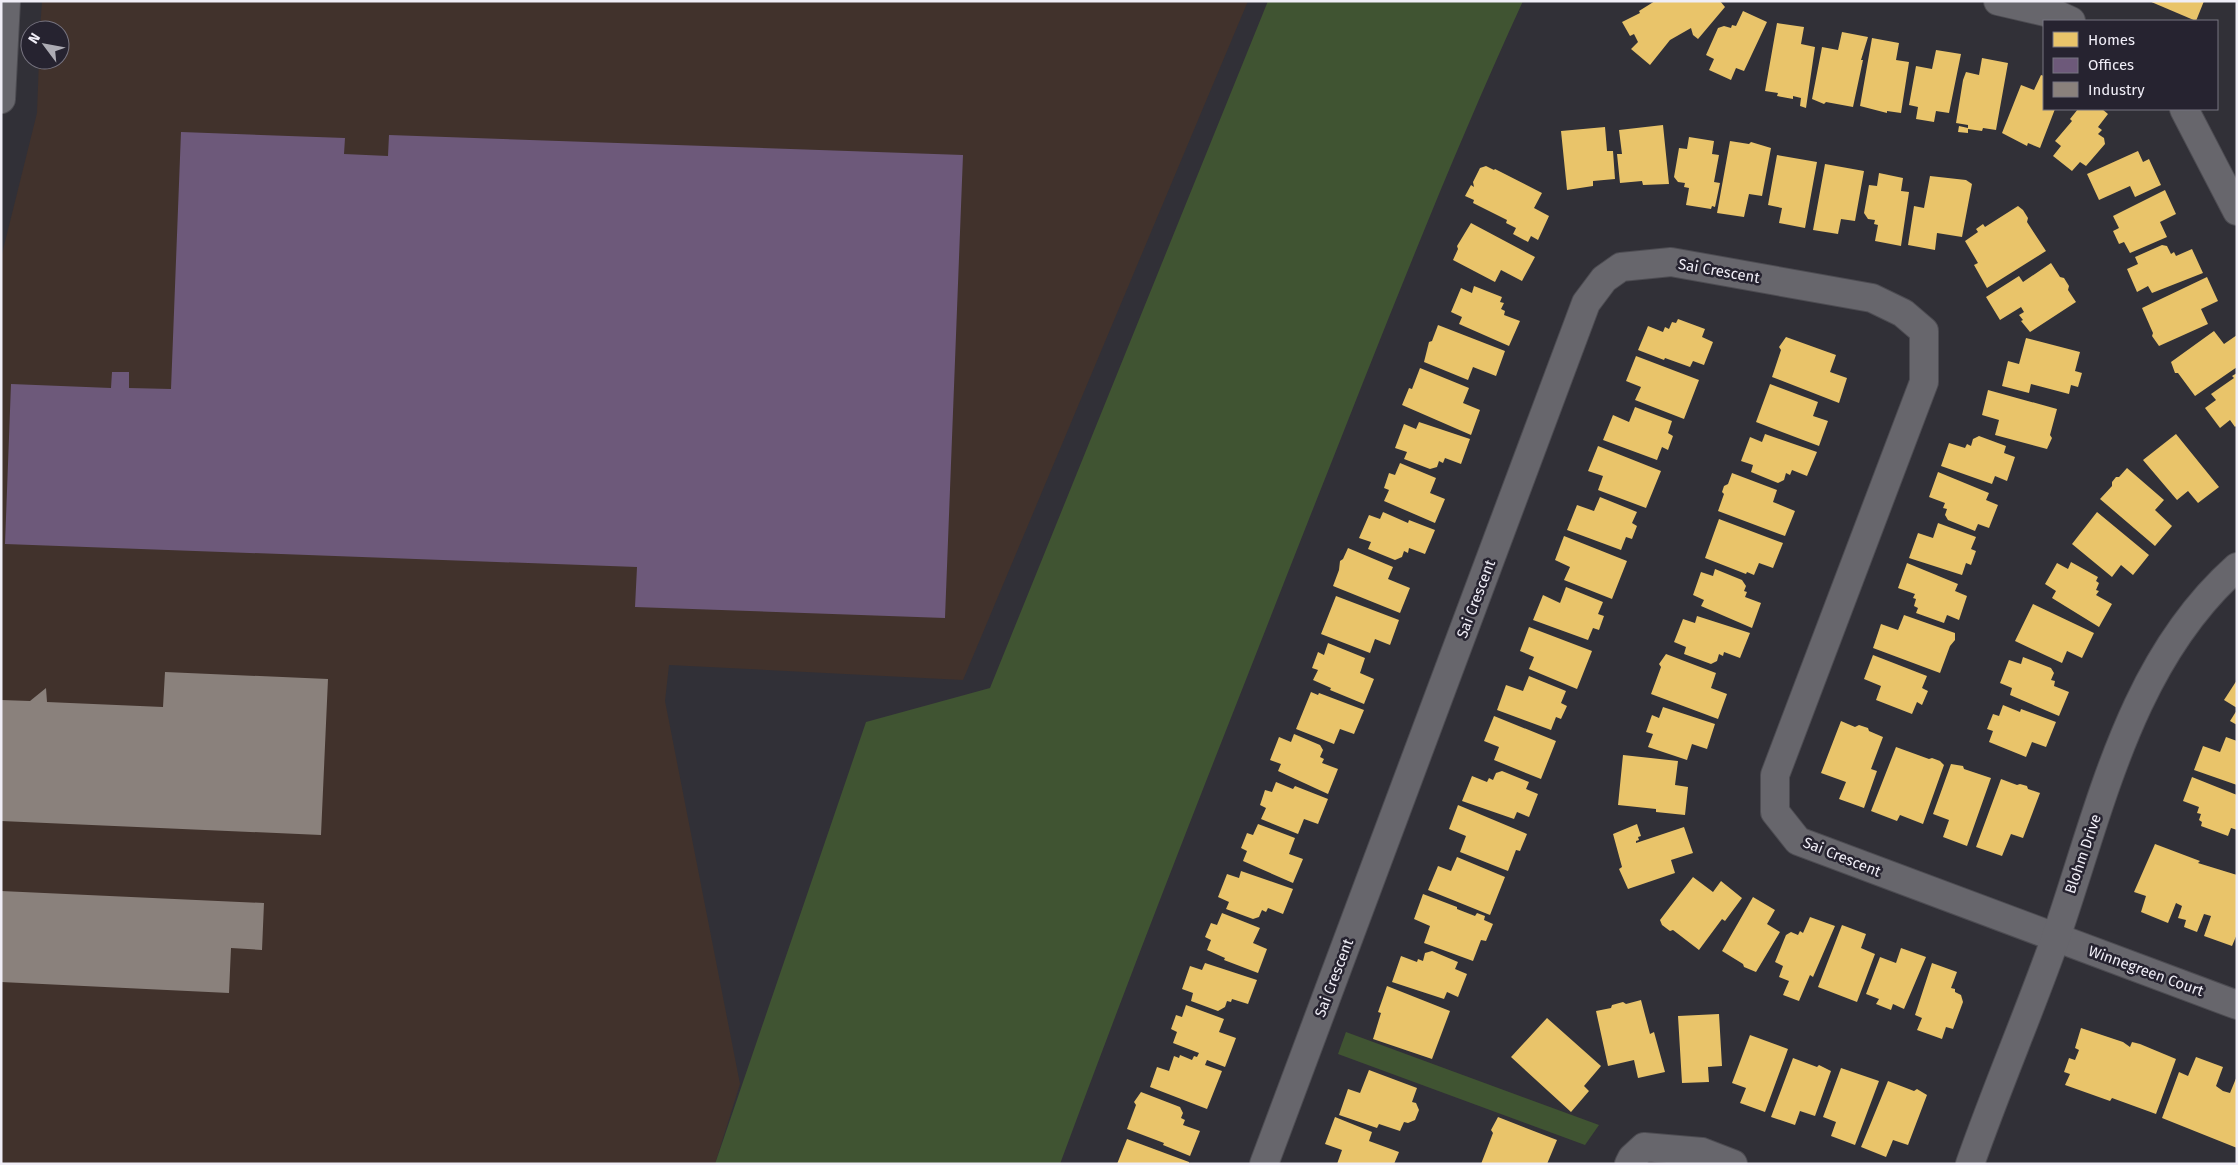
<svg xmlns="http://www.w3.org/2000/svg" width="2238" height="1165" viewBox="0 0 2238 1165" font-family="'Fira Sans',sans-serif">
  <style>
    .industrial { fill: #41322c }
    .green { fill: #405432 }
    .homes { fill: #e9c46a }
    .offices { fill: #6d597a }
    .industry { fill: #8a817c }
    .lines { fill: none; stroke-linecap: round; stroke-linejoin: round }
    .minor-casing { stroke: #4d4c52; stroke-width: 30 }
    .minor { stroke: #67666c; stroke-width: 28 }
    .labels { text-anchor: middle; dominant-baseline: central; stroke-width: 5; stroke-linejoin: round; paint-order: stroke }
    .street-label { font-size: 15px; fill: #f0eef7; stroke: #262330 }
  </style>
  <rect width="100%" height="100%" fill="#313037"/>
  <polygon class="industrial" points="42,1 1248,1 963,680 669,665 665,701 740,1084 715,1164 1,1164 1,258 37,113 39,60 60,60 60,30 40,30"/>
  <g class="green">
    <path d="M1268 1H1523C1445 171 1378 345 1309 519 1225 733 1140 947 1060 1164H715L866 722 990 688Z"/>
    <polygon points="1346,1032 1599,1125 1585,1145 1338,1054"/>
  </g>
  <g class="homes">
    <polygon points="1655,1 1720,1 1725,7 1698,39 1693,35 1691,28 1670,40 1650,65 1631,49 1638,42 1634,34 1630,36 1622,22 1640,13 1639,11"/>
    <polygon points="2149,1 2204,1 2196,21"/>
    <polygon points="1743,11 1767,22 1744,71 1736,68 1731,80 1709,70 1714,59 1706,55 1718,28 1724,26 1731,28 1732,25 1736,26"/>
    <polygon points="1777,23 1804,27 1801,44 1815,47 1806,108 1800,106 1801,98 1793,96 1793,99 1777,96 1778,93 1765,91"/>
    <polygon points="1842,32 1868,37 1861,60 1863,60 1853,107 1826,102 1824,104 1812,99 1822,47 1838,50"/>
    <polygon points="1872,38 1899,43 1896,60 1909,62 1901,113 1887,111 1887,113 1860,106"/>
    <polygon points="1936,50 1961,54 1949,113 1936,111 1934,122 1916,119 1918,107 1909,105 1916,66 1932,69"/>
    <polygon points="1982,58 2008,63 1996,130 1983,128 1982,131 1968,129 1968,133 1958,132 1959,126 1968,128 1968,125 1956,123 1963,80 1966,72 1979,75"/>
    <polygon points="2041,75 2044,76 2044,109 2055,109 2040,148 2028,143 2027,146 2002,133 2021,85 2034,90"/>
    <polygon points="2078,109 2102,109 2108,114 2098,127 2102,130 2098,134 2104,138 2105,144 2086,166 2080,162 2072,171 2053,156 2061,146 2055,141 2072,121 2070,119"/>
    <polygon points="1663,125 1669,184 1643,185 1642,181 1620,183 1617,154 1622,154 1619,130"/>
    <polygon points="1605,127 1607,151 1613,151 1615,179 1593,181 1593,186 1567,190 1561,131"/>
    <polygon points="1689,137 1714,141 1712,154 1719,155 1714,182 1720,183 1715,207 1712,206 1711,209 1686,205 1689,188 1684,187 1685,183 1678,182 1674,177 1679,148 1687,149"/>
    <polygon points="1730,141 1749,144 1751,142 1771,148 1762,196 1749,194 1744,217 1717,213"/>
    <polygon points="2138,151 2143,162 2149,159 2161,185 2135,197 2130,186 2099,200 2087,174"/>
    <polygon points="1777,155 1817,162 1805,228 1779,223 1782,208 1768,205"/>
    <polygon points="1825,164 1864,171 1855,221 1841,219 1838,234 1813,230"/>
    <polygon points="1486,166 1494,170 1495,169 1542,193 1534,208 1549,216 1538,240 1531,236 1528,242 1513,234 1516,228 1506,223 1507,220 1473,203 1474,200 1465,196 1471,185 1474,187 1473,182 1480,168"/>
    <polygon points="1879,173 1903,178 1901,191 1909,192 1901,246 1875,241 1878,225 1874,224 1875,220 1868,219 1864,213 1869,185 1877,186"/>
    <polygon points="1930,176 1966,180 1972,184 1962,237 1937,233 1935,250 1908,245 1914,206 1924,208"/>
    <polygon points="2165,190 2176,214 2160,222 2167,237 2130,253 2124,242 2119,244 2113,231 2119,228 2113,216"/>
    <polygon points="2018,206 2023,210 2028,218 2027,222 2046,251 1987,288 1974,265 1978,263 1965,241 1978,232 1976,229 1983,224 1985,227"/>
    <polygon points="1471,223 1535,257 1522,281 1501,270 1495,282 1453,260 1458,249 1457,246"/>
    <polygon points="2162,245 2167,246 2171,254 2174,252 2176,256 2192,249 2203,273 2152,293 2148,286 2137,292 2127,269 2138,264 2135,257"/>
    <polygon points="2051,263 2060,277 2064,278 2069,286 2068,290 2076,302 2030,332 2021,321 2023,320 2019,315 2024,312 2021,307 2000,320 1986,297 2019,276 2023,282"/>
    <polygon points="2207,277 2218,301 2201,309 2208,324 2159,346 2152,336 2153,333 2142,308"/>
    <polygon points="1474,286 1502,297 1500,302 1504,303 1501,309 1505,311 1504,315 1520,321 1509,346 1459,324 1462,317 1451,312 1461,288 1472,293"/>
    <polygon points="1678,319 1705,329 1702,337 1713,342 1704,365 1693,361 1690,367 1665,358 1664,360 1638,350 1648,326 1663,332 1665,327 1669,329 1672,322 1676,323"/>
    <polygon points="1438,325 1505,351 1496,376 1473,367 1468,380 1424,362 1429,342 1432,341"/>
    <polygon points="2214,331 2224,344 2237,335 2237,367 2195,396 2178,373 2175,373 2171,362"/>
    <polygon points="1786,337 1836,355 1830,372 1847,378 1839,403 1772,377 1781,350 1779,347"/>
    <polygon points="2026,338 2080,352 2075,371 2082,373 2078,387 2071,385 2069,394 2031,384 2029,393 2002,386 2008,361 2019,364"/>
    <polygon points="1636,356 1699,380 1684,419 1635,400 1641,387 1626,381"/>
    <polygon points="1420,368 1469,388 1463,403 1480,410 1471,435 1402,405 1409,388 1412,389"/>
    <polygon points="2237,373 2237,425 2235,427 2230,420 2220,428 2205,408 2216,400 2211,394 2234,378 2232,376"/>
    <polygon points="1770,384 1818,402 1813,416 1828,421 1819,446 1756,422"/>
    <polygon points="1988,390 2057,409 2050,435 2052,438 2047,449 1995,435 1999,420 1982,415"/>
    <polygon points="1635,407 1672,421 1668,433 1673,436 1668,450 1662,447 1657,460 1603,440 1613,415 1629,422"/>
    <polygon points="1419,422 1470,439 1461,464 1445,458 1443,463 1439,461 1437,467 1430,469 1404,459 1407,452 1395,448 1404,424 1416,429"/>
    <polygon points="1765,434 1817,452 1807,476 1792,470 1790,475 1786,473 1784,480 1778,483 1751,472 1753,465 1741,461 1750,437 1762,442"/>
    <polygon points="2176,434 2219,487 2198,503 2188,491 2177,500 2143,460"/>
    <polygon points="1979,436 2006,446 2004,453 2015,457 2007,481 1995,476 1992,484 1941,466 1949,443 1965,448 1967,444 1971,446 1973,439"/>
    <polygon points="1598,446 1661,471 1646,508 1598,490 1603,476 1588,471"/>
    <polygon points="1400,463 1436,478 1430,493 1445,499 1435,523 1384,501 1389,490 1384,488 1389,473 1395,475"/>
    <polygon points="2127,468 2164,500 2155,510 2172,526 2155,546 2100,499 2112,486 2112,482 2116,477 2119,477"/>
    <polygon points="1938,472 1989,493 1986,500 1998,505 1989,528 1978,524 1975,531 1948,520 1945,515 1947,509 1943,508 1945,503 1929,497"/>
    <polygon points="1732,473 1777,490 1773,502 1795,511 1785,536 1718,511 1724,494 1722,492 1724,486 1728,484"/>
    <polygon points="1600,497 1637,512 1632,523 1637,526 1632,539 1626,537 1621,550 1567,530 1577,505 1594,511"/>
    <polygon points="1383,512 1408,523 1409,520 1435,530 1425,554 1409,548 1408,553 1404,551 1402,557 1395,560 1368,549 1371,542 1359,538 1369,515 1380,519"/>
    <polygon points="2097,512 2149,555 2133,575 2121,565 2112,577 2072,544"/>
    <polygon points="1719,519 1783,543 1773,568 1759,563 1754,575 1747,572 1746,574 1705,558"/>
    <polygon points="1938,523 1976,537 1971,549 1976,551 1971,565 1966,563 1962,575 1909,558 1918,533 1933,538"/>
    <polygon points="1564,536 1627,561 1612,599 1564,580 1570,567 1555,560"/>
    <polygon points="1348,548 1393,567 1388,579 1410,588 1400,613 1333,586 1339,570 1340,561 1343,559"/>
    <polygon points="2071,562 2098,577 2096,581 2099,583 2096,590 2099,591 2096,595 2112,604 2099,627 2052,598 2056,591 2045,584 2057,563 2068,569"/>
    <polygon points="1907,563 1958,584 1955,591 1967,596 1959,620 1947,615 1944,623 1916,613 1918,608 1914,606 1916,599 1913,598 1915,594 1898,588"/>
    <polygon points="1715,569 1742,580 1746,586 1744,591 1747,592 1745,597 1761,603 1752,628 1701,606 1704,600 1693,595 1701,572 1713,576"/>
    <polygon points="1566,587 1603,602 1598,614 1604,616 1599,630 1593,628 1588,640 1533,620 1543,595 1560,603"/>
    <polygon points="1336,596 1399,620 1390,645 1375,639 1370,653 1321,634"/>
    <polygon points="2033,604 2094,633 2082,658 2067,651 2062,663 2015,641"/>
    <polygon points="1904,615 1955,633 1955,640 1950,646 1940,673 1873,648 1881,624 1898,630"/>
    <polygon points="1697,616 1750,633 1740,658 1724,652 1723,656 1719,654 1717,661 1711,664 1684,654 1686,647 1674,642 1683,619 1695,623"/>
    <polygon points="1529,627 1592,651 1577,689 1529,669 1534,657 1520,651"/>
    <polygon points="1328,643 1365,658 1360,673 1374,679 1364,704 1330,690 1331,688 1313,680 1318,670 1312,668 1318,652 1324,655"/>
    <polygon points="1666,654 1716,673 1711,688 1727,694 1718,719 1651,694 1661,667 1659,664"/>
    <polygon points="1873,655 1927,676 1922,688 1928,691 1922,705 1917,702 1912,714 1876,700 1881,686 1864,679"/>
    <polygon points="2023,657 2051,668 2054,673 2051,680 2055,681 2054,686 2069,692 2059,716 2010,695 2012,688 2000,683 2009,660 2021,664"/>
    <polygon points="1529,676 1566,691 1561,703 1567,706 1561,719 1556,717 1551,730 1497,710 1506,685 1523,691"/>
    <polygon points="2237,680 2237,708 2224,700"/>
    <polygon points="1311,692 1318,695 1319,693 1364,710 1354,734 1340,729 1334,744 1296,729"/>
    <polygon points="2003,705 2020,712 2021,709 2056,722 2046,747 2032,742 2026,757 1989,742 1993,731 1987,729 1993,714 1999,716"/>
    <polygon points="1663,707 1715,724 1707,749 1692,744 1687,760 1648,747 1653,734 1646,732 1652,715 1659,718"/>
    <polygon points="2237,710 2237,725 2230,721"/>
    <polygon points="1494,716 1556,741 1541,779 1494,760 1499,747 1484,741"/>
    <polygon points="1841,721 1855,727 1859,725 1868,728 1869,731 1883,737 1871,769 1877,771 1864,808 1839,799 1846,782 1821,773"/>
    <polygon points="1294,734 1320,745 1323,750 1320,757 1324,759 1322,763 1338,769 1328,794 1278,771 1281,764 1270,760 1279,737 1291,742"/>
    <polygon points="2226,737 2237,741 2237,785 2194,770 2203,746 2220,752"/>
    <polygon points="1896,747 1929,759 1932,758 1940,761 1944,765 1923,824 1900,815 1897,821 1871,811"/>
    <polygon points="1623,755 1678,761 1675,785 1688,787 1685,815 1656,812 1656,809 1618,805"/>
    <polygon points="1951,764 1963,766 1964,769 1991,778 1967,846 1943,837 1949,820 1933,814"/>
    <polygon points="1502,771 1529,782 1526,789 1538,794 1529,817 1517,812 1514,819 1462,801 1472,776 1487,782 1489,778 1493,780 1496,773"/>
    <polygon points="2192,777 2237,795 2237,830 2231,828 2228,836 2201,826 2202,822 2199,820 2201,814 2197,813 2199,807 2183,801"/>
    <polygon points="2001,779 2017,785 2020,784 2027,786 2028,789 2040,793 2023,838 2011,834 2002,856 1976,847"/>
    <polygon points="1276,782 1293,789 1295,786 1328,799 1318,824 1304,819 1298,834 1261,819 1266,808 1260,805 1265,790 1272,792"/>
    <polygon points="1458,805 1527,834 1520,851 1516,850 1508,871 1460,852 1466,836 1449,829"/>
    <polygon points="1258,824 1295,838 1289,854 1303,859 1293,883 1243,861 1247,851 1241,848 1247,833 1253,835"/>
    <polygon points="1637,824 1641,836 1638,837 1639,840 1636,841 1636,843 1684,827 1693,853 1671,860 1675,873 1628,889 1619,869 1622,867 1613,834"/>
    <polygon points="2155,844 2200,861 2198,863 2237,875 2237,934 2232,946 2204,936 2211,916 2204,914 2197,932 2184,927 2186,920 2178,918 2182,906 2176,903 2168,923 2141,912 2146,896 2134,892"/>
    <polygon points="1457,857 1505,877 1490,915 1428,890 1438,866 1451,871"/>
    <polygon points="1241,871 1293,889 1283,914 1268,908 1266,912 1262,910 1259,917 1253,919 1226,909 1229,902 1218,897 1227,874 1239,878"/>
    <polygon points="1693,877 1713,892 1721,881 1742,898 1725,921 1722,919 1699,950 1673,930 1670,931 1662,925 1660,920"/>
    <polygon points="1423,894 1457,907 1457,909 1475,916 1477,913 1485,916 1484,920 1493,924 1486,941 1481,940 1473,961 1424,943 1430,926 1414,919"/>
    <polygon points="1753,897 1775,910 1767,924 1780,932 1756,972 1744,967 1743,964 1722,951"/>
    <polygon points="1222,913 1260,928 1253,943 1267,949 1258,973 1224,960 1225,958 1207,950 1211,940 1205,937 1211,923 1217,925"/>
    <polygon points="1810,917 1835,926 1813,977 1810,975 1799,1001 1783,995 1789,981 1779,977 1783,966 1775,962 1786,935 1791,932 1798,935 1800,931 1803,933"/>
    <polygon points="1842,925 1866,934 1861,948 1875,954 1857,1002 1818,987"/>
    <polygon points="1901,948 1926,957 1904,1009 1893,1004 1891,1010 1876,1004 1879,999 1866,994 1880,957 1896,963"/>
    <polygon points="1432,951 1458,962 1455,969 1467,974 1458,997 1447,992 1444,999 1392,982 1401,956 1417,962 1418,959 1423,961 1425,953"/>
    <polygon points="1205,963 1257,980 1248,1004 1232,999 1231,1002 1227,1001 1225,1007 1218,1011 1191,1001 1193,993 1182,989 1190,966 1202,970"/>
    <polygon points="1932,963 1957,972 1951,988 1955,989 1955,992 1961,995 1963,1002 1953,1029 1946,1027 1942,1039 1917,1030 1922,1018 1915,1015"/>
    <polygon points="1387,986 1450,1011 1432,1059 1373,1039 1381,1013 1378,1012"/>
    <polygon points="1641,1000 1650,1034 1654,1032 1665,1072 1638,1078 1634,1060 1608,1066 1596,1011 1611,1008 1612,1005 1623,1002 1626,1004"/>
    <polygon points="1186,1005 1224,1019 1219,1032 1236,1038 1225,1067 1207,1060 1205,1065 1222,1071 1207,1109 1150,1087 1157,1067 1169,1071 1174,1056 1179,1058 1180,1055 1192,1060 1194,1056 1197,1057 1199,1053 1173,1043 1177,1032 1171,1029 1176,1015 1182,1017"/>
    <polygon points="1719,1014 1722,1066 1708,1067 1709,1082 1682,1083 1678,1016"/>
    <polygon points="1547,1018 1601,1066 1584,1086 1589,1091 1571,1112 1511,1057"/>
    <polygon points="2081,1028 2123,1042 2130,1047 2132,1042 2140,1044 2176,1059 2156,1114 2112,1098 2110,1101 2065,1085 2070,1074 2064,1072 2069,1058 2075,1060 2079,1050 2075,1048"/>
    <polygon points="1750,1035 1788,1049 1765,1112 1740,1103 1746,1088 1732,1083"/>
    <polygon points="2196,1057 2223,1067 2216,1086 2223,1091 2230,1093 2237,1076 2237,1148 2162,1118 2179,1072 2188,1076"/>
    <polygon points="1793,1058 1817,1067 1819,1065 1831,1071 1815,1116 1800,1111 1795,1125 1771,1117"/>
    <polygon points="1841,1068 1879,1081 1855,1145 1831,1136 1836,1122 1823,1117"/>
    <polygon points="1369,1070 1417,1088 1412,1102 1416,1103 1419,1110 1415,1120 1408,1123 1404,1122 1400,1131 1379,1124 1377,1128 1339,1115 1348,1089 1360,1093"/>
    <polygon points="1888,1081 1914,1091 1917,1089 1927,1095 1908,1145 1893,1140 1886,1157 1861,1147"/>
    <polygon points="1141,1092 1180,1107 1183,1113 1181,1118 1185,1120 1183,1125 1200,1131 1190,1156 1163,1145 1164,1143 1127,1129 1136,1105 1134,1102"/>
    <polygon points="1335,1117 1372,1132 1369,1141 1399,1152 1394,1164 1337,1164 1342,1150 1325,1144"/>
    <polygon points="1498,1117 1557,1140 1547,1164 1481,1164 1493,1133 1491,1130"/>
    <polygon points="1127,1139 1189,1162 1189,1164 1117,1164"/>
  </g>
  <polygon class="offices" points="181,132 345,138 344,154 388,156 389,135 963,155 945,618 635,607 637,567 5,544 11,384 111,388 112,372 129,372 129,388 171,389"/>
  <g class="industry">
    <polygon points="165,672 328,679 321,835 1,821 1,700 30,701 46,688 47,702 163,707"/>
    <polygon points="1,891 264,903 262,950 231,948 229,993 1,982"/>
  </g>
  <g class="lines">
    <defs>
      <g id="minor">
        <polyline points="1998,1 2058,15 2071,21"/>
        <polyline points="1,99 6,1"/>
        <polyline points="2184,109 2237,211"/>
        <polyline points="1264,1164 1586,303 1604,279 1621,267 1671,262 1872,298 1903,313 1924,331 1924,382 1775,775 1775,812 1798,841 2237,1005"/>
        <polyline points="1629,1164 1632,1158 1644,1147 1702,1152 1733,1164"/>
        <path d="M1970 1164C1997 1087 2029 1013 2056 937 2101 807 2130 662 2237 567"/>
      </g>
    </defs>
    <use href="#minor" class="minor-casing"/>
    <use href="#minor" class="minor"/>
  </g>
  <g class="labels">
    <g class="street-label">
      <text transform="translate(1719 271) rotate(10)">Sai Crescent</text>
      <text transform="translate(1476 599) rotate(-69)">Sai Crescent</text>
      <text transform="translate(2083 854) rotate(-71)">Blohm Drive</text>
      <text transform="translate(1842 857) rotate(22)">Sai Crescent</text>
      <text transform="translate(2146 971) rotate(20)">Winnegreen Court</text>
      <text transform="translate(1334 978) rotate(-69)">Sai Crescent</text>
    </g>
  </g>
  <rect width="2238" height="1165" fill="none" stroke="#f0eef7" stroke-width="5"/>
  <rect x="2043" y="20" width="175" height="90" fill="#262330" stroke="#777480"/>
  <rect x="2053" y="32" width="25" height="15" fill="#e9c46a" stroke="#777480"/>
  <text x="2088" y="45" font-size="15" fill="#f0eef7">Homes</text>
  <rect x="2053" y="58" width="25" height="15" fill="#6d597a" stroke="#777480"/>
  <text x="2088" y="70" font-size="15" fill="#f0eef7">Offices</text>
  <rect x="2053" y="82" width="25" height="15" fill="#8a817c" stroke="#777480"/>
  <text x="2088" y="95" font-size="15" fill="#f0eef7">Industry</text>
  <g transform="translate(45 45) rotate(302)"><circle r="24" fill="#262330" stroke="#777480"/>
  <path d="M0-4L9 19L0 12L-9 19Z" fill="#adacb4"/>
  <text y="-8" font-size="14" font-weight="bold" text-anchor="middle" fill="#f0eef7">N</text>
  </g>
</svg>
